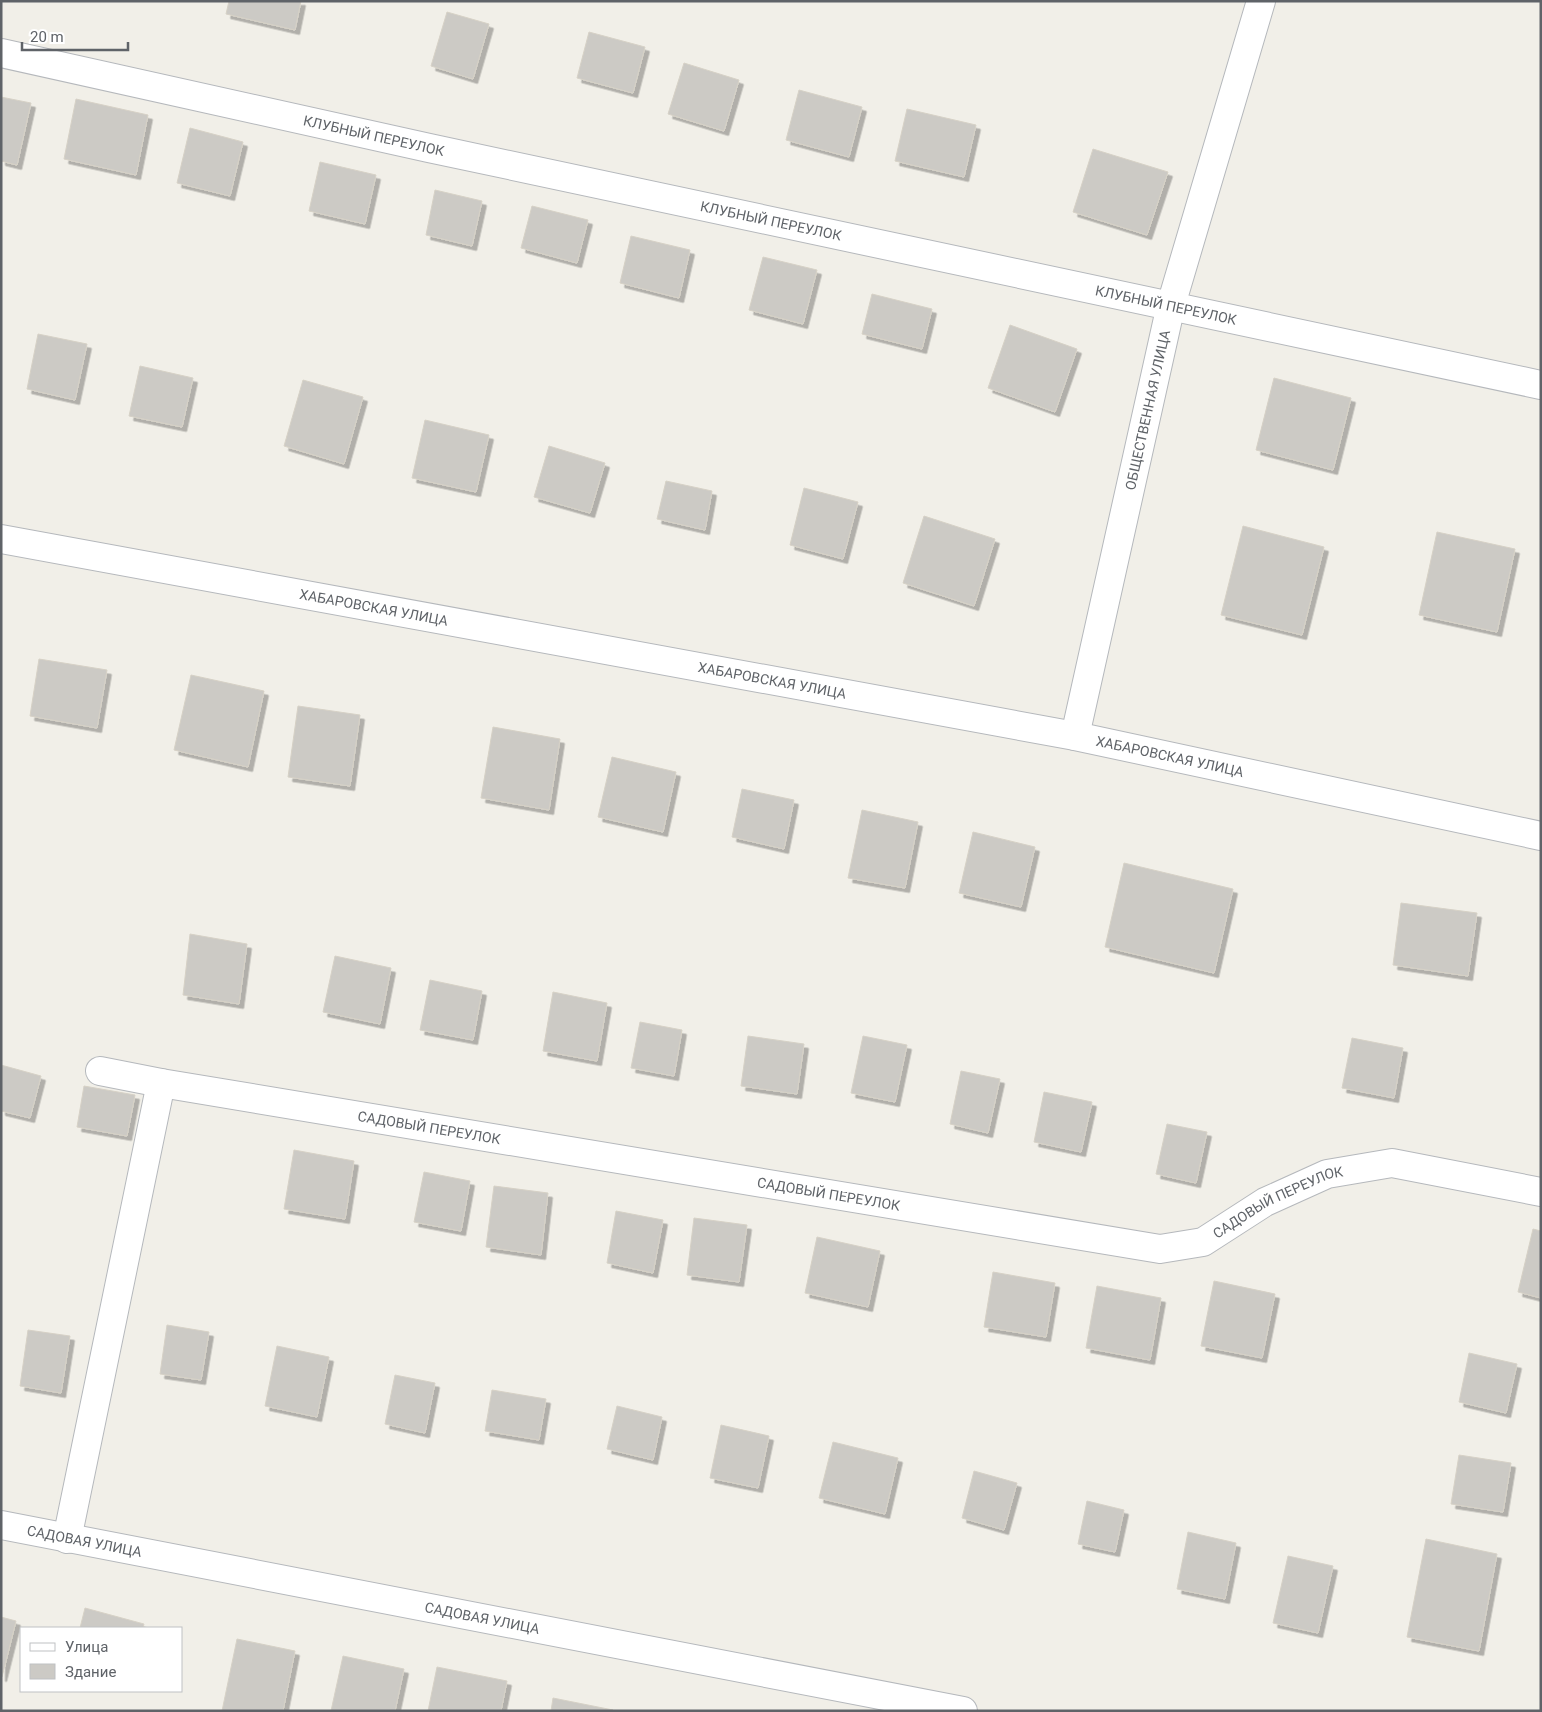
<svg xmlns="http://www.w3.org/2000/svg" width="1542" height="1712" viewBox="0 0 1542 1712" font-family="Roboto,sans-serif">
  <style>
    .building { fill: #cccac5; stroke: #d6d1c6; filter: url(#shadow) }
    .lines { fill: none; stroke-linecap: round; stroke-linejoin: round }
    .minor-casing { stroke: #b5b8bc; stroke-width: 30 }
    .minor { stroke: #fff; stroke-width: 28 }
    .labels { text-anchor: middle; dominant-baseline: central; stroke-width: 4; stroke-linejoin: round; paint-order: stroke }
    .street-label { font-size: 14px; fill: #5f6368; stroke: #fff }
  </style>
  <defs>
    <filter id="shadow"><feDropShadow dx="4.5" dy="4.5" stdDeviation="0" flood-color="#0004"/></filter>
  </defs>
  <rect width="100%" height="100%" fill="#f1efe8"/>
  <g class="building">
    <polygon points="229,1 301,1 295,30 226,14"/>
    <polygon points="447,12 489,24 473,79 431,66"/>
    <polygon points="589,32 645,47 633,93 577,78"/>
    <polygon points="684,63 739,80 724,131 668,114"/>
    <polygon points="799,90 862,107 849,157 786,140"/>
    <polygon points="1,97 31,103 17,165 1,161"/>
    <polygon points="76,99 148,115 136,175 64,159"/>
    <polygon points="907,109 976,125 964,177 895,161"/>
    <polygon points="190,128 243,142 230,196 177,183"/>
    <polygon points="1093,149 1168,172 1147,235 1073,212"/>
    <polygon points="320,162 376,175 365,224 309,211"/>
    <polygon points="435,190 482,201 472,246 426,235"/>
    <polygon points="532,206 588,220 577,263 521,248"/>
    <polygon points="631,236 690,250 679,298 620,283"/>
    <polygon points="763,257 817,270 803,324 749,310"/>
    <polygon points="872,294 932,309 922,349 862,334"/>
    <polygon points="1010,325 1077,349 1055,412 988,388"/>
    <polygon points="38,334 87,344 75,400 27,389"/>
    <polygon points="140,366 193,378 182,427 129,416"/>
    <polygon points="1274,378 1351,398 1333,470 1256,450"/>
    <polygon points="303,380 363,397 344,464 284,446"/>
    <polygon points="425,420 489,435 476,492 412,478"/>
    <polygon points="549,446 605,463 590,513 534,497"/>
    <polygon points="666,481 712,491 705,530 657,519"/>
    <polygon points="804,488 858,502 843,559 790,545"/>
    <polygon points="924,516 995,539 974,606 903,583"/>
    <polygon points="1243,526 1324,547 1302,635 1221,615"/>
    <polygon points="1437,532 1515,549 1497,632 1419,615"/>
    <polygon points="39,659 107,670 97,728 30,716"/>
    <polygon points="191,675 264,691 248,767 174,750"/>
    <polygon points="298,706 360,715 350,786 288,777"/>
    <polygon points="493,727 560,739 549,810 481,798"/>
    <polygon points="612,757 676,772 663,832 598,817"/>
    <polygon points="742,789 794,800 784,849 732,837"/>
    <polygon points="862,810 918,822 905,888 848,878"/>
    <polygon points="973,832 1035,847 1021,907 959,893"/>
    <polygon points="1124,863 1233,889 1214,973 1105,947"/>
    <polygon points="1401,903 1477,913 1468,976 1393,965"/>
    <polygon points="190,934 247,944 239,1004 183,995"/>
    <polygon points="335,956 391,968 380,1024 323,1012"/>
    <polygon points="430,980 482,991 473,1040 420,1030"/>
    <polygon points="553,992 607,1003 597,1061 543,1051"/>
    <polygon points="640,1022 682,1030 674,1076 631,1068"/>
    <polygon points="748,1036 804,1044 797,1094 741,1086"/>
    <polygon points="863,1036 907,1045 895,1102 851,1093"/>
    <polygon points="1352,1038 1403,1048 1394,1098 1342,1088"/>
    <polygon points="1,1065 41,1076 30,1118 1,1111"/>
    <polygon points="961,1071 1000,1079 988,1133 950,1124"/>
    <polygon points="84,1086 135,1095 127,1136 77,1127"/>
    <polygon points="1044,1092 1092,1102 1081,1152 1034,1142"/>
    <polygon points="1167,1124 1207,1132 1196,1183 1156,1174"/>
    <polygon points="294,1150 354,1161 345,1219 284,1209"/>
    <polygon points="424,1172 470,1181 461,1231 414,1222"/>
    <polygon points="494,1186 548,1193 541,1255 486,1247"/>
    <polygon points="616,1211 663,1220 653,1273 607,1263"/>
    <polygon points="694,1218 747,1225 739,1282 687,1275"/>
    <polygon points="1533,1229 1541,1231 1541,1298 1518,1292"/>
    <polygon points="817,1237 880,1251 868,1307 805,1293"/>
    <polygon points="993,1272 1055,1283 1046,1337 984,1327"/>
    <polygon points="1214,1281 1275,1294 1262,1358 1201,1346"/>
    <polygon points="1097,1286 1161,1298 1150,1360 1086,1348"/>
    <polygon points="167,1325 209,1332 201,1380 160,1374"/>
    <polygon points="28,1330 70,1336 61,1393 20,1386"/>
    <polygon points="277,1346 329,1357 317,1417 265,1406"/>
    <polygon points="1469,1353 1517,1364 1506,1413 1459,1402"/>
    <polygon points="395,1375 435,1383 425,1433 385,1424"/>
    <polygon points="492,1390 546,1399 539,1440 485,1431"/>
    <polygon points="617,1406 662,1417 653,1460 607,1449"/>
    <polygon points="721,1425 769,1436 758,1488 710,1478"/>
    <polygon points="833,1442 898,1458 885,1514 819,1498"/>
    <polygon points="1459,1455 1511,1463 1503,1512 1451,1504"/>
    <polygon points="974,1471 1017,1483 1004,1530 962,1518"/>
    <polygon points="1087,1501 1124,1510 1115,1552 1078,1544"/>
    <polygon points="1188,1532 1236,1543 1225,1599 1177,1589"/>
    <polygon points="1426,1539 1497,1554 1479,1651 1407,1637"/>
    <polygon points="1288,1556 1333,1566 1318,1633 1273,1623"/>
    <polygon points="85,1608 144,1624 143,1628 80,1628"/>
    <polygon points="1,1617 16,1621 2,1677 1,1677"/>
    <polygon points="237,1639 295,1651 283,1711 222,1711"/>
    <polygon points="343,1656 404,1669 395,1711 331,1711"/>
    <polygon points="437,1667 507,1681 501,1711 428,1711"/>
    <polygon points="553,1698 613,1710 551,1711"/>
  </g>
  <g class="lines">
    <defs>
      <g id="minor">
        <path id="s1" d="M1 53 429 148 1541 385"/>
        <path id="s2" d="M1 539 1075 736 1541 836"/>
        <path id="s3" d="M1075 736 1171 305 1261 1"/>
        <path id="s4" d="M100 1071 161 1083 1160 1249 1203 1242 1265 1202 1327 1174 1392 1163 1541 1192"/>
        <path id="s5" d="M1 1525 963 1711"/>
        <polyline points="67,1539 161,1083"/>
      </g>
    </defs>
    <use href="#minor" class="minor-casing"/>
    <use href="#minor" class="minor"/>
  </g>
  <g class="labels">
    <g class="street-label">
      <text stroke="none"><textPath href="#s1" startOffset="382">КЛУБНЫЙ ПЕРЕУЛОК</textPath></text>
      <text stroke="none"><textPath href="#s1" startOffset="788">КЛУБНЫЙ ПЕРЕУЛОК</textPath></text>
      <text stroke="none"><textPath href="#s1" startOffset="1192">КЛУБНЫЙ ПЕРЕУЛОК</textPath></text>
      <text stroke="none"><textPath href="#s3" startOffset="334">ОБЩЕСТВЕННАЯ УЛИЦА</textPath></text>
      <text stroke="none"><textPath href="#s2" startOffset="379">ХАБАРОВСКАЯ УЛИЦА</textPath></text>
      <text stroke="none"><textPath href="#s2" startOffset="784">ХАБАРОВСКАЯ УЛИЦА</textPath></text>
      <text stroke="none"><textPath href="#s2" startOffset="1189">ХАБАРОВСКАЯ УЛИЦА</textPath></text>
      <text stroke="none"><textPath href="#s4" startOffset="334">САДОВЫЙ ПЕРЕУЛОК</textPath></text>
      <text stroke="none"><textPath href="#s4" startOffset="739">САДОВЫЙ ПЕРЕУЛОК</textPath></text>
      <text stroke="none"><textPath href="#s4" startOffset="1204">САДОВЫЙ ПЕРЕУЛОК</textPath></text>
      <text stroke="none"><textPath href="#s5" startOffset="85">САДОВАЯ УЛИЦА</textPath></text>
      <text stroke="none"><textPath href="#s5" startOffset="490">САДОВАЯ УЛИЦА</textPath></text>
    </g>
  </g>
  <rect width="1542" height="1712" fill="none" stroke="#5f6368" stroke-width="5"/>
  <rect x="20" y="1627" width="162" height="65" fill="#ffffff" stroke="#bfc1c3"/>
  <rect x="30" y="1643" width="25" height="8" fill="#ffffff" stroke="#bfc1c3"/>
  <text x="65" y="1652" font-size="15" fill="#5f6368">Улица</text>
  <rect x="30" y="1664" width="25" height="15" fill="#cccac5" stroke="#bfc1c3"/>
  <text x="65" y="1677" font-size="15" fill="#5f6368">Здание</text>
  <path d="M22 42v8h106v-8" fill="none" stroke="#5f6368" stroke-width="2.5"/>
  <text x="30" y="42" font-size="15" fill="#5f6368" stroke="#ffffff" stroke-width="4" paint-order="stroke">20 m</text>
</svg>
